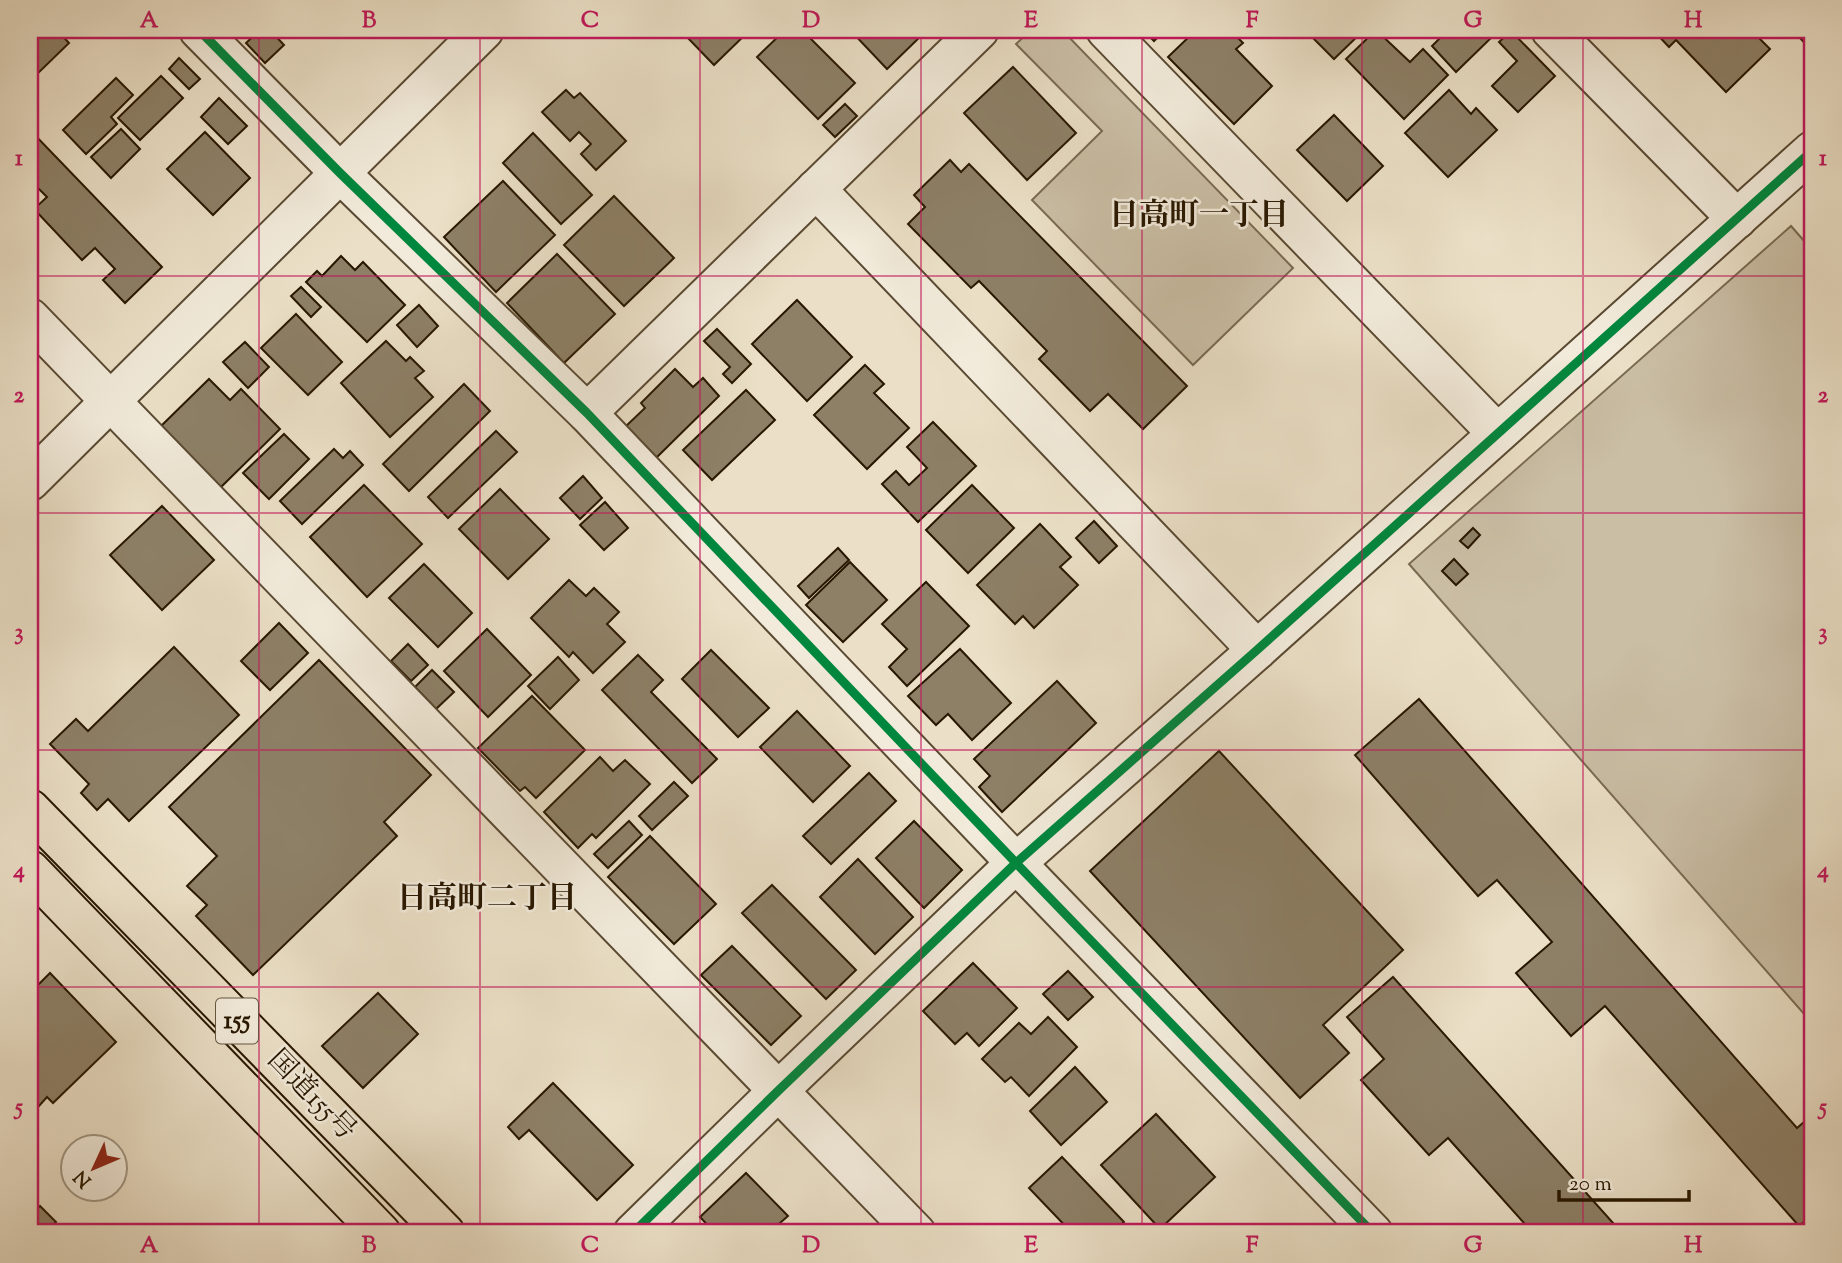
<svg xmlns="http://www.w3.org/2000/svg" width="1842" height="1263" viewBox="0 0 1842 1263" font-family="'Sorts Mill Goudy','Noto Serif JP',serif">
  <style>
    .green { fill: #cabea5; stroke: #796a52; stroke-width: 2 }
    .building { fill: #8d8067; stroke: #281700; stroke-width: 2 }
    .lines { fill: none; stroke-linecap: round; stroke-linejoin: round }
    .minor-casing { stroke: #594932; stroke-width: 42 }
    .highway-casing { stroke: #281700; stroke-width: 42 }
    .minor { stroke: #f2ebdb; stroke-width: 38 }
    .highway { stroke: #ebe0c7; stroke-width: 38 }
    .cycleway-casing { stroke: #f2ebdb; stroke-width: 13 }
    .cycleway { stroke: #00873e; stroke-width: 9 }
    .grid { fill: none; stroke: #c2185b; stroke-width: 2; stroke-opacity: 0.55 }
    .labels { text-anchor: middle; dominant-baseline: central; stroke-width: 5; stroke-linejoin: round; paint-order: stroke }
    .shield { fill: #f2ebdb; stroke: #655742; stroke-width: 2 }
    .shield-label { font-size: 26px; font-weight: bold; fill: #281700 }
    .street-label { font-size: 28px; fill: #281700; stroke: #f2ebdb }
    .neighbourhood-label { font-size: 30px; font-weight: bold; fill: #281700; stroke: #f2ebdb }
    .neatline { fill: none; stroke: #c2185b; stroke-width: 2.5 }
    .grid-label { font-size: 23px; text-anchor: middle; font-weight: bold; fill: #c2185b }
  </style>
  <rect width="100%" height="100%" fill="#ebe0c7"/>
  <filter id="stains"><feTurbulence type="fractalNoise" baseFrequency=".00286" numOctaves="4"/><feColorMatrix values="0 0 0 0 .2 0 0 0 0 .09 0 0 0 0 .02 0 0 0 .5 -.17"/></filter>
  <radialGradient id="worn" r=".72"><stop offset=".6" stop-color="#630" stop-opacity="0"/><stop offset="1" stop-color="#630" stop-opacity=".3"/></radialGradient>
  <g class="green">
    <polygon points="1031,30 1062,30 1293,268 1193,365 1032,200 1102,131 1016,44"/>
    <polygon points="1791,226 1812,250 1812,1023 1409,564"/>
  </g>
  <g class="building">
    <polygon points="30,30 57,30 69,43 30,81"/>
    <polygon points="260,30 270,30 284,45 265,63 246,43"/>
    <polygon points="690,30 750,30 714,65 685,35"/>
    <polygon points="785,30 802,30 855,83 818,119 757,57"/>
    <polygon points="850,30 921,30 924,33 887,69"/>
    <polygon points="1143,30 1165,30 1154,41"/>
    <polygon points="1196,30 1230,30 1243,43 1236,49 1272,86 1234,124 1168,57"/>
    <polygon points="1305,30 1364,30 1334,59"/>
    <polygon points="1376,30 1410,62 1423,49 1448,75 1404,119 1346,59"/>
    <polygon points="1448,30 1489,30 1494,35 1456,72 1432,46"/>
    <polygon points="1653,30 1751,30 1770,49 1726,92 1676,40 1669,47"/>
    <polygon points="1808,30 1812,30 1812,51 1800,38"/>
    <polygon points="1511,31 1555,76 1518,112 1492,86 1517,61 1499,42"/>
    <polygon points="179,58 200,79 189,89 169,69"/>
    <polygon points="1013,67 1076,133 1027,180 964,113"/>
    <polygon points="161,76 183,98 140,140 118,118"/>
    <polygon points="116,78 133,95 111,117 117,124 86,154 63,130"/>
    <polygon points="566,90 574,98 580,93 626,141 596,170 581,154 591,144 579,132 570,141 542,112"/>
    <polygon points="1449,90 1471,114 1476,108 1497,130 1448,177 1405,133"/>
    <polygon points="219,98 247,126 228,144 201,117"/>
    <polygon points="845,104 857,116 835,137 823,125"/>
    <polygon points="1334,115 1383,166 1347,201 1297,150"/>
    <polygon points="121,129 140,149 111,178 91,157"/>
    <polygon points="30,130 162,267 125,303 103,280 115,269 95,248 82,260 34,209 47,197 30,180"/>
    <polygon points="205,132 250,178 213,215 167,169"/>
    <polygon points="533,133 592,195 561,224 503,163"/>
    <polygon points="950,160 961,172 969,164 1187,386 1143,429 1108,394 1090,411 1039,359 1047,351 979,281 971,288 908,224 925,207 914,195"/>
    <polygon points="503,181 555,235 496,292 444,237"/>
    <polygon points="614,196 674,258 624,306 564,245"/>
    <polygon points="557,254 615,314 564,363 507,303"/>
    <polygon points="341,256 355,270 363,262 405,305 367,342 306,282 317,271 322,276"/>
    <polygon points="301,287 321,307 311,317 291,296"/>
    <polygon points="797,300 852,357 807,401 752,344"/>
    <polygon points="419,305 438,326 417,347 397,325"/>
    <polygon points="296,314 342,362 308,395 261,348"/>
    <polygon points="717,329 751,364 732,383 723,374 730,367 704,341"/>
    <polygon points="386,341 406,361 410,357 424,371 415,378 433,397 390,437 341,383"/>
    <polygon points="245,342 269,367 248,388 223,362"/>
    <polygon points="865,365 884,384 874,393 909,428 867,469 814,415"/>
    <polygon points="675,369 693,387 703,378 719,396 655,459 624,428 645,408 641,403"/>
    <polygon points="209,379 230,400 241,389 280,429 219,489 159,428"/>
    <polygon points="464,384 490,411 409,491 383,464"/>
    <polygon points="746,390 775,420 712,480 683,450"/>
    <polygon points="933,422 976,466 918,522 882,484 896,471 909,485 927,468 907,447"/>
    <polygon points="496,431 517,452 448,518 428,497"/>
    <polygon points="284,434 309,459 269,499 243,473"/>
    <polygon points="334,449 343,458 350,451 363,465 302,524 280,501"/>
    <polygon points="583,476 602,498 580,519 560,498"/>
    <polygon points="364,485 422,544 367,597 310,537"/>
    <polygon points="972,485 1014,528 968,573 926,530"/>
    <polygon points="500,489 549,539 508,579 459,529"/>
    <polygon points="605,502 628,528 604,550 580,525"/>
    <polygon points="162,506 214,560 162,610 110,555"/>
    <polygon points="1094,521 1117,546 1099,563 1076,538"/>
    <polygon points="1040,524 1071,557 1060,567 1078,585 1034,628 1023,616 1015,624 977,585"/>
    <polygon points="1473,528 1480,535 1468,548 1460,541"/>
    <polygon points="838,548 849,560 809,598 798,586"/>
    <polygon points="1454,559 1468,574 1456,585 1442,571"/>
    <polygon points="850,562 887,600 843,642 806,605"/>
    <polygon points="424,564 472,613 438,647 389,598"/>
    <polygon points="569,580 586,596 594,588 619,612 607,624 625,642 593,673 573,652 569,657 531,618"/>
    <polygon points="926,582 969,626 907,686 889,667 907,649 882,624"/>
    <polygon points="279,623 308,653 270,690 241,661"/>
    <polygon points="487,629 531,675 488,717 444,671"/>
    <polygon points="408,644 428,665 411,681 391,661"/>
    <polygon points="174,647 239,715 129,821 108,799 97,810 81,793 89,784 50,744 76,719 88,731"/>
    <polygon points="960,649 1011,703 972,740 948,714 936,725 908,696"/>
    <polygon points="711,650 769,708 738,737 682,679"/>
    <polygon points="638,655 663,680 651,692 717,759 692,783 602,690"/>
    <polygon points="558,657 579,680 550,709 528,686"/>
    <polygon points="319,660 431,775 384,822 397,836 253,975 196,916 207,905 187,886 217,856 169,807"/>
    <polygon points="432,670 454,692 436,709 415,687"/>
    <polygon points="1057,681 1096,723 1002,812 979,787 990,776 974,759"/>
    <polygon points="532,696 585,750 536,798 525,787 520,791 478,748"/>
    <polygon points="1419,699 1797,1128 1812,1115 1812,1215 1799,1226 1605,1006 1571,1036 1516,973 1552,942 1497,880 1478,896 1355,755"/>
    <polygon points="797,711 850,766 813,802 760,747"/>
    <polygon points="1219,751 1403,950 1323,1025 1349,1053 1300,1098 1090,871"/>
    <polygon points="600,757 613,771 625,760 650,784 596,838 592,834 578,848 544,812"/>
    <polygon points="869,773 896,801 831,864 803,836"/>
    <polygon points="674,782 688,796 652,830 639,816"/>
    <polygon points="629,821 642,835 608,868 594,854"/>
    <polygon points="914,821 962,870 924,908 876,858"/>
    <polygon points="650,836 716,904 674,944 608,877"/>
    <polygon points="858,859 913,917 875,954 820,897"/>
    <polygon points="772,885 856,970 826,999 742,913"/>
    <polygon points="732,946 801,1016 771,1045 701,975"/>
    <polygon points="973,963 1017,1008 979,1046 967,1033 955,1044 923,1011"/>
    <polygon points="1068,971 1093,997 1068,1020 1043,994"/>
    <polygon points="50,973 116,1042 53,1103 47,1097 39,1106 30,1096 30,984 34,989"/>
    <polygon points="1393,977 1622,1233 1530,1233 1532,1232 1448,1138 1429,1155 1361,1080 1384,1059 1347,1017"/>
    <polygon points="378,993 418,1034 363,1088 322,1046"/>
    <polygon points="1048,1017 1077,1047 1029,1096 1011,1077 1005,1082 982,1059 1019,1023 1031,1034"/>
    <polygon points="1075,1067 1107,1102 1061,1145 1030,1111"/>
    <polygon points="553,1083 633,1165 597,1200 529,1130 519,1139 508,1127"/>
    <polygon points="1156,1114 1215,1177 1160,1229 1101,1165"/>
    <polygon points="1062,1157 1124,1222 1112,1233 1072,1233 1029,1188"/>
    <polygon points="746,1173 788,1216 780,1223 790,1233 715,1233 700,1217"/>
    <polygon points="40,1206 56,1222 44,1233 30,1233 30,1216"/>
  </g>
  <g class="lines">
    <defs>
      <g id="minor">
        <polyline points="199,30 340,173 587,413 1016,863 1373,1233"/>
        <polyline points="1106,30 1497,433"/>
        <polyline points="1551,30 1737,219"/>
        <polyline points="816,189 1257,650"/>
        <polyline points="30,318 916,1233"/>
        <polyline points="587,413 979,30"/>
        <polyline points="30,481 484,30"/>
        <polyline points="633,1233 778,1091 1016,863 1257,650 1812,151"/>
      </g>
      <g id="highway">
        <polyline points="30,809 445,1233"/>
        <polyline points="30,870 381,1233"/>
      </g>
    </defs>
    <use href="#minor" class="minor-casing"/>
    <use href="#highway" class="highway-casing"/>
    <use href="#minor" class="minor"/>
    <use href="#highway" class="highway"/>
    <defs>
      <g id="cycleway">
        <polyline points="199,30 340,173 587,413 1016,863 1373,1233"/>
        <polyline points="633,1233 778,1091 1016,863 1257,650 1812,151"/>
      </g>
    </defs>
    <use href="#cycleway" class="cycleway-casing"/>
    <use href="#cycleway" class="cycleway"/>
  </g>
  <path class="grid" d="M259 30V1233M480 30V1233M700 30V1233M921 30V1233M1142 30V1233M1362 30V1233M1583 30V1233M30 276H1812M30 513H1812M30 750H1812M30 987H1812"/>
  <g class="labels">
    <rect class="shield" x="216" y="998.5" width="42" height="45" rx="5"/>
    <g class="shield-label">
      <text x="237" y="1021">155</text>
    </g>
    <g class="street-label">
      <text transform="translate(311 1096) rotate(46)">国道155号</text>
    </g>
    <g class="neighbourhood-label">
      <text x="1199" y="216">日高町一丁目</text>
      <text x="487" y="899">日高町二丁目</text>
    </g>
  </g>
  <rect width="1842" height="1263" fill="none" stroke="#ebe0c7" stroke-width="77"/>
  <g transform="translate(94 1168) rotate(226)"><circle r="33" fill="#f2ebdb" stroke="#a19683" stroke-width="2"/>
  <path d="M0-5L12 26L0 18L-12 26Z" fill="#8f2418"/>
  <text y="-10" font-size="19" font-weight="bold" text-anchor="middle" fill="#281700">N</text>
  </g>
  <path d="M1559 1190v10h130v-10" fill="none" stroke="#281700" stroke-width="3.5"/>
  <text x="1569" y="1190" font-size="21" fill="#281700" stroke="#f2ebdb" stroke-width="5" paint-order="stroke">20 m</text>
  <rect x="38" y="38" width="1766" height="1186" class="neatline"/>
  <g class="grid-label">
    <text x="149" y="27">A</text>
    <text x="369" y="27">B</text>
    <text x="590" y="27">C</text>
    <text x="811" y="27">D</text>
    <text x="1031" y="27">E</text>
    <text x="1252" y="27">F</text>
    <text x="1473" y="27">G</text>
    <text x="1693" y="27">H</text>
    <text x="19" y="165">1</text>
    <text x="1823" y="165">1</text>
    <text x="19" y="402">2</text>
    <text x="1823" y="402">2</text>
    <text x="19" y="639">3</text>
    <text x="1823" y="639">3</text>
    <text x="19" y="877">4</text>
    <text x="1823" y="877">4</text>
    <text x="19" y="1114">5</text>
    <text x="1823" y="1114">5</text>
    <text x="149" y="1252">A</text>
    <text x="369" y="1252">B</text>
    <text x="590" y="1252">C</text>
    <text x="811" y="1252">D</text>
    <text x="1031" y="1252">E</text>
    <text x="1252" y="1252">F</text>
    <text x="1473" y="1252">G</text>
    <text x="1693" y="1252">H</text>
  </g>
  <rect width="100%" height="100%" filter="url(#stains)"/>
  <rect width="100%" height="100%" fill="url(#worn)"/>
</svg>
